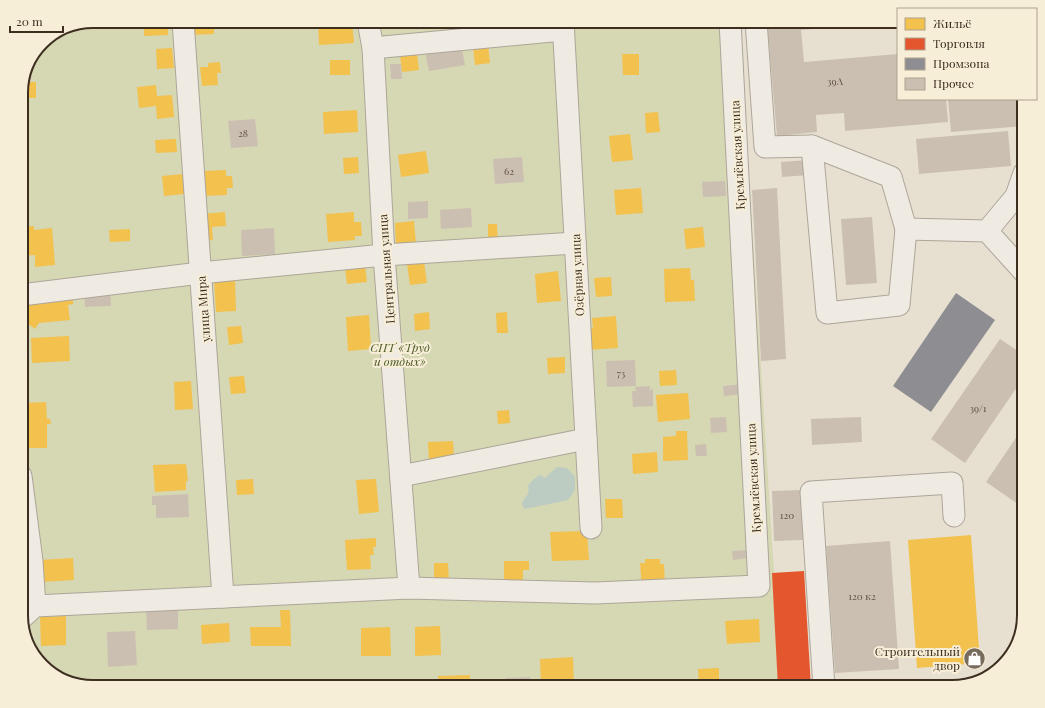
<svg xmlns="http://www.w3.org/2000/svg" width="1045" height="708" viewBox="0 0 1045 708" font-family="'Playfair Display',serif">
  <style>
    .green { fill: #d6d7b3 }
    .water { fill: #bcccc2 }
    .homes { fill: #f2c14e }
    .shops { fill: #e4572e }
    .industry { fill: #8d8d92 }
    .building { fill: #cbbfb2 }
    .lines { fill: none; stroke-linecap: round; stroke-linejoin: round }
    .minor-casing { stroke: #ada599; stroke-width: 23 }
    .minor { stroke: #efebe3; stroke-width: 21 }
    .labels { text-anchor: middle; dominant-baseline: central; stroke-width: 4; stroke-linejoin: round; paint-order: stroke }
    .number-label { font-size: 10px; fill: #605244 }
    .street-label { font-size: 12px; fill: #3d2e20; stroke: #f7eed8 }
    .park-label { font-size: 12px; font-style: italic; fill: #4d5a26; stroke: #f7eed8 }
    .poi-label { font-size: 12px; fill: #3d2e20; stroke: #f7eed8; text-anchor: end }
    .rim { fill: none; stroke: #3d2e20; stroke-width: 2 }
  </style>
  <rect width="100%" height="100%" fill="#e7e0d1"/>
  <polygon class="green" points="93,21 739,21 776,603 779,687 93,687 53,675 31,651 21,619 21,89 42,42 66,26"/>
  <path class="water" d="M557 467 567 468 575 477V490L568 500 525 509 522 505C522 497 531 497 528 485L533 480 540 475 545 478Z"/>
  <g class="homes">
    <polygon points="144,21 168,21 168,35 144,36"/>
    <polygon points="190,21 214,21 214,34 190,35"/>
    <polygon points="318,21 352,21 354,43 319,45"/>
    <rect x="639" y="21" width="14" height="4"/>
    <polygon points="488,45 490,63 475,65 473,47"/>
    <polygon points="172,48 174,68 157,69 156,49"/>
    <polygon points="417,53 419,70 402,72 400,55"/>
    <polygon points="622,54 639,54 639,75 623,75"/>
    <rect x="330" y="60" width="20" height="15"/>
    <polygon points="220,62 221,73 217,73 218,85 202,86 200,67 208,67 208,63"/>
    <polygon points="24,82 36,82 36,98 21,98 21,89"/>
    <polygon points="156,85 157,96 172,95 174,117 157,119 156,106 139,108 137,87"/>
    <polygon points="357,110 358,132 324,134 323,112"/>
    <polygon points="658,112 660,132 646,133 645,113"/>
    <polygon points="630,134 633,160 612,162 609,136"/>
    <polygon points="176,139 177,152 156,153 155,140"/>
    <polygon points="426,151 429,173 401,177 398,155"/>
    <polygon points="358,157 359,173 344,174 343,158"/>
    <rect x="21" y="167" width="3" height="9"/>
    <polygon points="226,170 226,176 232,176 233,188 227,188 227,195 204,196 203,171"/>
    <polygon points="183,174 184,194 164,196 162,176"/>
    <polygon points="641,188 643,213 616,215 614,190"/>
    <polygon points="225,212 226,226 212,227 213,240 203,241 202,214"/>
    <polygon points="354,212 354,222 361,222 362,236 355,236 355,240 328,242 326,214"/>
    <polygon points="414,221 416,244 396,246 395,223"/>
    <polygon points="488,224 497,224 498,247 488,247"/>
    <polygon points="34,226 34,230 52,228 55,265 35,267 35,255 21,256 21,227"/>
    <polygon points="703,227 705,247 686,249 684,229"/>
    <polygon points="130,229 130,241 110,242 109,230"/>
    <polygon points="424,262 427,283 410,285 407,264"/>
    <polygon points="365,265 367,282 347,284 345,268"/>
    <polygon points="690,268 691,280 694,280 695,301 665,302 664,269"/>
    <polygon points="558,271 561,301 537,303 535,274"/>
    <polygon points="611,277 612,296 596,297 594,278"/>
    <polygon points="235,278 236,311 216,312 214,279"/>
    <polygon points="21,295 73,295 73,304 68,305 70,320 39,323 35,329 21,319"/>
    <polygon points="429,312 430,329 415,331 414,314"/>
    <polygon points="507,312 508,333 497,333 496,313"/>
    <polygon points="369,315 371,349 348,351 346,317"/>
    <polygon points="616,316 618,348 588,350 587,329 593,328 592,318"/>
    <polygon points="241,326 243,343 229,345 227,327"/>
    <polygon points="69,336 70,361 32,363 31,338"/>
    <polygon points="565,357 565,373 548,374 547,358"/>
    <polygon points="676,370 677,385 660,386 659,371"/>
    <polygon points="244,376 246,393 231,394 229,377"/>
    <polygon points="191,381 193,409 175,410 174,382"/>
    <polygon points="688,393 690,419 658,422 656,395"/>
    <polygon points="46,402 47,419 50,419 51,424 47,424 47,448 24,448 23,442 21,442 21,428 23,428 22,403"/>
    <polygon points="509,410 510,423 498,424 497,411"/>
    <polygon points="676,431 687,431 688,460 663,461 663,437 676,436"/>
    <polygon points="453,441 454,461 429,462 428,442"/>
    <polygon points="657,452 658,472 633,474 632,454"/>
    <polygon points="186,464 188,481 186,481 186,490 155,492 153,465"/>
    <polygon points="253,479 254,494 237,495 236,480"/>
    <polygon points="376,479 379,512 359,514 356,480"/>
    <polygon points="605,499 622,499 623,518 606,518"/>
    <polygon points="587,531 589,560 552,561 550,532"/>
    <polygon points="971,535 980,663 917,668 908,540"/>
    <polygon points="376,538 376,547 373,547 374,555 370,555 371,569 347,570 345,540"/>
    <polygon points="73,558 74,580 41,582 40,560"/>
    <polygon points="645,559 660,559 660,564 664,564 665,587 642,588 640,563 645,563"/>
    <polygon points="504,561 529,561 529,570 523,570 523,587 504,587"/>
    <polygon points="434,563 448,563 449,582 434,582"/>
    <polygon points="280,610 290,610 291,646 251,646 250,627 281,627"/>
    <polygon points="66,616 66,645 41,646 40,617"/>
    <polygon points="759,619 760,642 727,644 725,621"/>
    <polygon points="229,623 230,642 202,644 201,625"/>
    <polygon points="440,626 441,655 415,656 415,627"/>
    <polygon points="390,627 391,656 361,656 361,628"/>
    <polygon points="573,657 574,687 541,687 540,659"/>
    <polygon points="719,668 719,687 699,687 698,669"/>
    <polygon points="470,675 470,687 439,687 438,676"/>
    <polygon points="664,685 664,687 650,687 650,686"/>
  </g>
  <polygon class="shops" points="804,571 811,687 778,687 772,573"/>
  <polygon class="industry" points="956,293 995,320 931,412 893,386"/>
  <g class="building">
    <polygon points="767,21 891,21 891,22 801,30 804,62 898,54 898,99 946,99 948,122 845,131 844,113 816,115 817,132 777,136"/>
    <polygon points="461,45 465,65 429,71 425,51"/>
    <polygon points="390,64 401,64 402,79 391,79"/>
    <polygon points="948,99 1024,99 1024,126 951,132"/>
    <polygon points="255,119 258,146 231,148 228,121"/>
    <polygon points="1008,131 1011,166 919,174 916,139"/>
    <polygon points="522,157 524,182 495,184 493,159"/>
    <polygon points="808,160 809,175 782,177 781,162"/>
    <polygon points="725,181 726,196 703,197 702,182"/>
    <polygon points="777,188 786,359 761,361 752,190"/>
    <polygon points="428,201 428,218 408,219 408,202"/>
    <polygon points="471,208 472,227 441,229 440,210"/>
    <polygon points="872,217 877,283 846,285 841,219"/>
    <polygon points="274,228 275,254 242,256 241,230"/>
    <polygon points="110,284 111,306 85,307 84,285"/>
    <polygon points="1000,339 1024,355 1024,377 965,463 931,439"/>
    <polygon points="635,360 636,386 607,387 606,361"/>
    <polygon points="744,384 744,394 724,396 723,386"/>
    <polygon points="650,386 650,390 653,389 653,406 633,407 632,391 636,391 635,387"/>
    <polygon points="726,417 727,432 711,433 710,418"/>
    <polygon points="861,417 862,442 812,445 811,419"/>
    <polygon points="1024,426 1024,508 986,482"/>
    <polygon points="706,444 707,456 696,456 695,445"/>
    <polygon points="801,490 803,540 774,541 772,491"/>
    <polygon points="188,494 189,517 156,518 156,505 152,505 152,496"/>
    <polygon points="890,541 899,669 835,673 826,546"/>
    <polygon points="747,550 748,558 733,560 732,551"/>
    <polygon points="146,607 178,607 178,629 147,630"/>
    <polygon points="135,631 137,665 108,667 107,632"/>
    <polygon points="530,677 530,687 506,687 506,678"/>
  </g>
  <g class="lines">
    <defs>
      <g id="minor">
        <polyline points="183,21 223,597"/>
        <polyline points="368,21 373,48 384,255 409,588"/>
        <polyline points="563,21 591,528"/>
        <polyline points="756,21 765,147 812,146 891,177 906,229 987,231 1024,272"/>
        <polyline points="373,48 563,30"/>
        <polyline points="812,146 827,313 899,305 906,229"/>
        <polyline points="987,231 1016,196 1024,173"/>
        <polyline points="21,295 200,273 384,255 575,243"/>
        <polyline points="21,476 32,561 35,606"/>
        <polyline points="401,476 586,439"/>
        <polyline points="21,617 23,617 35,606 409,588 595,593 759,586 730,21"/>
        <polyline points="824,687 811,492 952,483 954,516"/>
      </g>
    </defs>
    <use href="#minor" class="minor-casing"/>
    <use href="#minor" class="minor"/>
  </g>
  <defs>
    <symbol id="shop-disc" viewBox="-11 -11 22 22"><circle r="9.5" fill="#786c5e" stroke="#f7eed8"/><path d="M-5-2.5h2.3a2.7 3.5 0 0 1 5.4 0H5L5.5 6h-11ZM-1.5-2.5h3a1.5 2.3 0 0 0-3 0Z" fill="#fff"/></symbol>
  </defs>
  <g fill-rule="evenodd">
    <use href="#shop-disc" x="962" y="646" width="25" height="25"/>
  </g>
  <g class="labels">
    <g class="number-label">
      <text x="835" y="81">39А</text>
      <text x="243" y="133">28</text>
      <text x="509" y="171">62</text>
      <text x="621" y="373">73</text>
      <text x="978" y="408">39/1</text>
      <text x="787" y="515">120</text>
      <text x="862" y="596">120 к2</text>
    </g>
    <g class="street-label">
      <text transform="translate(737 155) rotate(-93)">Кремлёвская улица</text>
      <text transform="translate(386 269) rotate(-94)">Центральная улица</text>
      <text transform="translate(577 275) rotate(-93)">Озёрная улица</text>
      <text transform="translate(203 309) rotate(-94)">улица Мира</text>
      <text transform="translate(753 478) rotate(-93)">Кремлёвская улица</text>
    </g>
    <g class="park-label">
      <text x="400" y="347">СНТ «Труд<tspan x="400" dy="14">и отдых»</tspan></text>
    </g>
    <g class="poi-label">
      <text x="960" y="651">Строительный<tspan x="960" dy="14">двор</tspan></text>
    </g>
  </g>
  <path d="M0 0H1045V708H0ZM93 28H952A65 65 0 0 1 1017 93V615A65 65 0 0 1 952 680H93A65 65 0 0 1 28 615V93A65 65 0 0 1 93 28Z" fill="#f7eed8" fill-rule="evenodd"/>
  <path class="rim" d="M93 28H952A65 65 0 0 1 1017 93V615A65 65 0 0 1 952 680H93A65 65 0 0 1 28 615V93A65 65 0 0 1 93 28Z"/>
  <rect x="897" y="8" width="140" height="92" fill="#f7eed8" stroke="#ada18e"/>
  <rect x="905" y="18" width="20" height="12" fill="#f2c14e" stroke="#ada18e"/>
  <text x="933" y="28" font-size="12" fill="#3d2e20">Жильё</text>
  <rect x="905" y="38" width="20" height="12" fill="#e4572e" stroke="#ada18e"/>
  <text x="933" y="48" font-size="12" fill="#3d2e20">Торговля</text>
  <rect x="905" y="58" width="20" height="12" fill="#8d8d92" stroke="#ada18e"/>
  <text x="933" y="68" font-size="12" fill="#3d2e20">Промзона</text>
  <rect x="905" y="78" width="20" height="12" fill="#cbbfb2" stroke="#ada18e"/>
  <text x="933" y="88" font-size="12" fill="#3d2e20">Прочее</text>
  <path d="M10 26v6h53v-6" fill="none" stroke="#3d2e20" stroke-width="2"/>
  <text x="16" y="26" font-size="12" fill="#3d2e20" stroke="#f7eed8" stroke-width="3" paint-order="stroke">20 m</text>
</svg>
